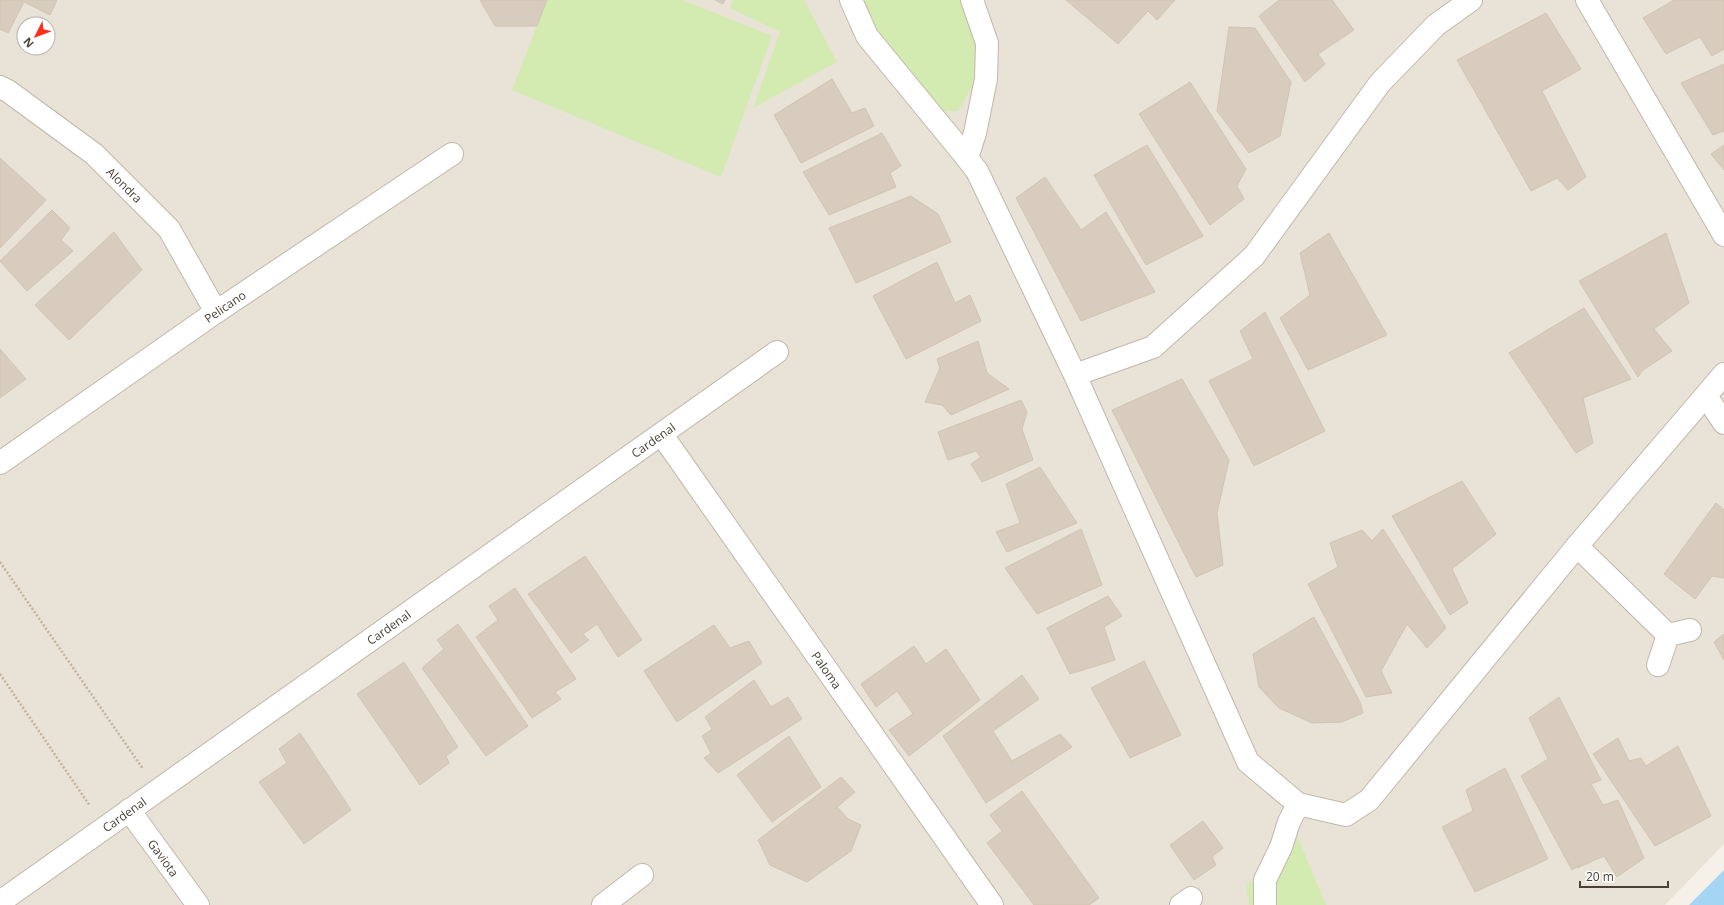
<svg xmlns="http://www.w3.org/2000/svg" width="1724" height="905" viewBox="0 0 1724 905" font-family="'Open Sans',sans-serif">
  <style>
    .residential { fill: #e9e2d7; fill-rule: evenodd }
    .green { fill: #d3eab1 }
    .water { fill: #a4d6f3 }
    .building { fill: #d7ccbe; stroke: #d2c4b1 }
    .lines { fill: none; stroke-linecap: round; stroke-linejoin: round }
    .street-casing { stroke: #c1b8ab; stroke-width: 24 }
    .path { stroke: #c3b39c; stroke-width: 2.5; stroke-dasharray: 2 2; stroke-linecap: butt }
    .street { stroke: #fff; stroke-width: 22 }
    .labels { text-anchor: middle; dominant-baseline: central; stroke-width: 3; stroke-linejoin: round; paint-order: stroke }
    .street-label { font-size: 12px; fill: #494137; stroke: #fff }
  </style>
  <rect width="100%" height="100%" fill="#f5f1e9"/>
  <path class="residential" d="M0 0H1724V844L1665 905H0ZM24 24H48V48H24Z"/>
  <g class="green">
    <polygon points="547,0 683,0 772,36 721,177 512,90"/>
    <polygon points="733,0 804,0 837,62 753,108 780,32 730,8"/>
    <polygon points="851,0 974,0 977,78 958,111 931,111"/>
    <polygon points="1292,824 1326,905 1249,905 1246,885 1282,856"/>
  </g>
  <polygon class="water" points="1724,870 1724,905 1689,905"/>
  <g class="building">
    <polygon points="0,0 57,0 50,15 24,2 8,33 0,29"/>
    <polygon points="480,0 547,0 537,26 495,26"/>
    <polygon points="715,0 725,0 723,4"/>
    <polygon points="1066,0 1175,0 1157,20 1148,11 1118,44"/>
    <polygon points="1279,0 1332,0 1354,30 1318,54 1325,64 1305,82 1259,16"/>
    <polygon points="1674,0 1724,0 1724,49 1712,56 1700,37 1666,54 1643,18"/>
    <polygon points="1546,13 1581,69 1542,91 1586,177 1568,190 1557,178 1531,191 1457,60"/>
    <polygon points="1229,27 1255,28 1291,82 1280,136 1249,153 1217,111"/>
    <polygon points="1724,64 1724,131 1713,135 1681,83"/>
    <polygon points="832,79 852,113 865,108 874,126 801,163 774,115"/>
    <polygon points="1190,82 1246,169 1237,186 1244,199 1210,225 1139,114"/>
    <polygon points="882,133 901,166 890,173 896,187 829,215 803,172"/>
    <polygon points="1147,145 1203,236 1146,265 1094,175"/>
    <polygon points="1724,145 1724,170 1711,154"/>
    <polygon points="0,158 46,200 0,248"/>
    <polygon points="1045,177 1081,230 1106,212 1155,292 1081,321 1016,198"/>
    <polygon points="911,196 938,214 951,242 856,283 829,228"/>
    <polygon points="52,210 70,228 61,240 73,251 27,291 0,261"/>
    <polygon points="114,232 142,270 69,340 35,305"/>
    <polygon points="1329,233 1387,335 1308,370 1280,318 1310,295 1300,253"/>
    <polygon points="1666,233 1689,303 1654,329 1672,351 1643,370 1638,377 1579,281"/>
    <polygon points="937,262 955,303 970,295 981,321 906,359 873,296"/>
    <polygon points="1584,308 1631,379 1583,398 1593,443 1576,453 1509,353"/>
    <polygon points="1265,312 1325,431 1254,466 1209,381 1253,359 1240,331"/>
    <polygon points="978,341 987,373 1009,389 951,415 942,405 925,402 940,368 937,359"/>
    <polygon points="0,349 26,379 0,398"/>
    <polygon points="1182,379 1229,460 1217,513 1223,565 1196,577 1112,410"/>
    <polygon points="1021,400 1027,412 1022,429 1033,460 982,482 971,464 981,457 976,451 948,460 938,432"/>
    <polygon points="1040,467 1077,523 1007,552 996,532 1020,523 1006,484"/>
    <polygon points="1462,481 1496,534 1452,569 1468,603 1450,615 1392,516"/>
    <polygon points="1716,503 1724,510 1724,578 1712,576 1695,599 1664,574"/>
    <polygon points="1081,529 1102,585 1037,614 1005,568"/>
    <polygon points="1383,529 1446,628 1427,648 1407,624 1381,671 1392,693 1366,697 1308,584 1338,567 1330,543 1362,530 1372,541"/>
    <polygon points="585,556 642,640 618,657 597,624 583,634 589,640 571,653 528,594"/>
    <polygon points="515,588 576,679 555,692 561,699 532,718 476,637 498,620 489,606"/>
    <polygon points="1108,596 1122,616 1104,627 1115,660 1070,674 1047,628"/>
    <polygon points="1314,617 1360,702 1363,713 1342,722 1312,723 1279,708 1259,687 1253,654"/>
    <polygon points="458,624 528,726 486,756 422,668 444,649 437,640"/>
    <polygon points="714,625 730,648 749,641 762,663 677,722 644,671"/>
    <polygon points="1724,634 1724,660 1714,642"/>
    <polygon points="914,646 926,664 946,649 980,700 909,756 889,730 913,714 897,691 876,707 861,684"/>
    <polygon points="1144,661 1181,735 1130,758 1091,688"/>
    <polygon points="404,662 458,747 446,756 449,763 420,785 357,694"/>
    <polygon points="1022,675 1039,699 993,731 1012,761 1060,734 1072,747 986,803 943,736"/>
    <polygon points="754,680 771,707 788,697 802,719 718,773 704,758 711,753 702,736 712,729 705,717"/>
    <polygon points="1559,697 1601,780 1591,784 1603,805 1618,800 1644,858 1617,877 1604,856 1577,868 1581,864 1572,870 1521,776 1548,759 1529,718"/>
    <polygon points="300,733 351,810 304,844 259,782 287,763 279,749"/>
    <polygon points="789,736 821,787 772,822 737,775"/>
    <polygon points="1618,738 1629,761 1641,758 1646,766 1678,746 1711,816 1655,846 1593,754"/>
    <polygon points="1505,768 1548,859 1475,892 1442,827 1473,811 1466,790"/>
    <polygon points="841,777 855,792 837,807 848,819 861,825 851,851 807,882 770,865 758,840"/>
    <polygon points="1022,791 1099,898 1089,905 1034,905 987,843 1002,831 990,815"/>
    <polygon points="1203,821 1223,848 1212,857 1216,865 1194,880 1170,845"/>
  </g>
  <g class="lines">
    <defs>
      <g id="street">
        <polyline points="851,0 867,36 967,158 975,133 986,79 987,43 972,0"/>
        <polyline points="1587,0 1724,235"/>
        <path id="s1" d="M0 87 8 91 94 154 169 229 216 312"/>
        <polyline points="967,158 977,171 1075,375 1248,762 1298,804 1346,815 1369,800 1577,546 1724,374"/>
        <polyline points="1075,375 1153,347 1254,256 1380,83 1436,25 1471,0"/>
        <polyline points="1706,396 1724,423"/>
        <path id="s2" d="M662 435 992 905"/>
        <path id="s3" d="M0 463 216 312 452 154"/>
        <polyline points="1577,546 1668,635"/>
        <polyline points="1668,635 1690,630"/>
        <polyline points="1658,665 1668,635"/>
        <path id="s4" d="M129 810 198 905"/>
        <path id="s5" d="M0 902 777 352"/>
        <polyline points="603,905 642,875"/>
        <polyline points="1181,905 1191,898"/>
        <polyline points="1265,905 1265,880 1281,847 1289,822 1298,804"/>
      </g>
    </defs>
    <use href="#street" class="street-casing"/>
    <g class="path">
      <polyline points="0,562 143,769"/>
      <polyline points="0,674 90,806"/>
    </g>
    <use href="#street" class="street"/>
  </g>
  <g class="labels">
    <g class="street-label">
      <text stroke="none"><textPath href="#s1" startOffset="159">Alondra</textPath></text>
      <text stroke="none"><textPath href="#s3" startOffset="274">Pelicano</textPath></text>
      <text stroke="none"><textPath href="#s5" startOffset="800">Cardenal</textPath></text>
      <text stroke="none"><textPath href="#s5" startOffset="476">Cardenal</textPath></text>
      <text stroke="none"><textPath href="#s2" startOffset="287">Paloma</textPath></text>
      <text stroke="none"><textPath href="#s5" startOffset="152">Cardenal</textPath></text>
      <text stroke="none"><textPath href="#s4" startOffset="59">Gaviota</textPath></text>
    </g>
  </g>
  <g transform="translate(36 36) rotate(228)"><circle r="19" fill="#ffffff" stroke="#b6b3af"/>
  <path d="M0-3L7 15L0 10L-7 15Z" fill="#ff2e16"/>
  <text y="-6" font-size="11" font-weight="bold" text-anchor="middle" fill="#494137">N</text>
  </g>
  <path d="M1580 881v6h88v-6" fill="none" stroke="#494137" stroke-width="2"/>
  <text x="1586" y="881" font-size="12" fill="#494137" stroke="#ffffff" stroke-width="3" paint-order="stroke">20 m</text>
</svg>
